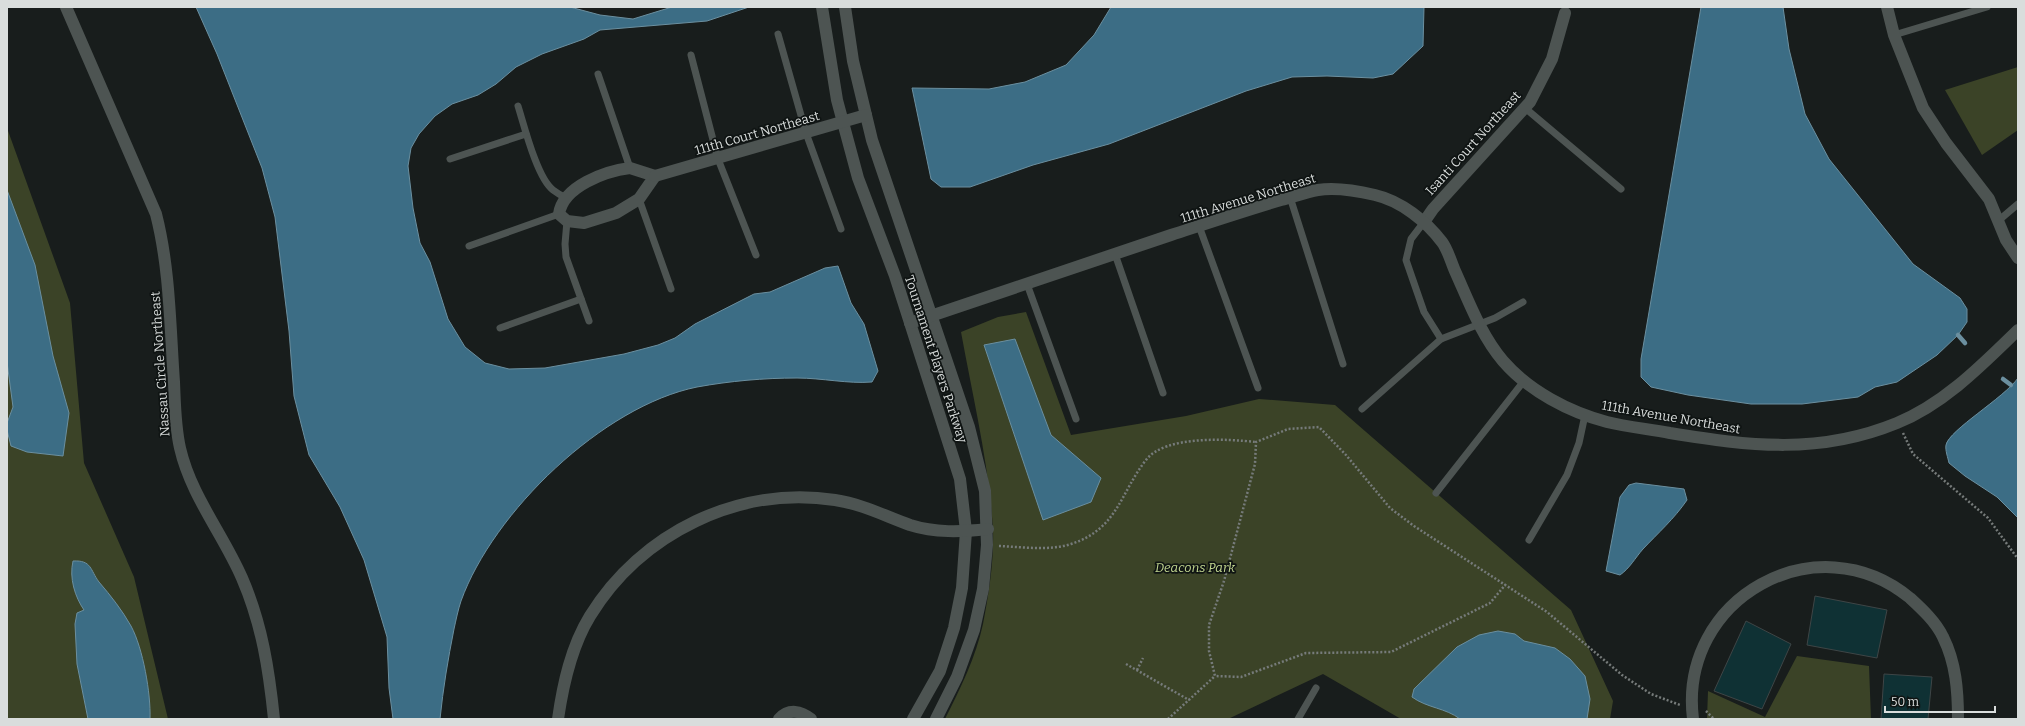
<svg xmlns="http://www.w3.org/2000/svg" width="2025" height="726" viewBox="0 0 2025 726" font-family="Bitter,serif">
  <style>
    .green { fill: #3b4327 }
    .water { fill: #3c6d85; stroke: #6b8f9f }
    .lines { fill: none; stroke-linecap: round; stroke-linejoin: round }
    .stream { stroke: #6b8f9f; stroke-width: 4.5 }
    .building { fill: #0f3134; stroke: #3e4546 }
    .path { stroke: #767b7a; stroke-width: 2.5; stroke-dasharray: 2 2; stroke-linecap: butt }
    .lane { stroke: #4d5452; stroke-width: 7 }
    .street { stroke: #4d5452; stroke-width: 12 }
    .labels { text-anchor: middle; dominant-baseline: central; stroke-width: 3.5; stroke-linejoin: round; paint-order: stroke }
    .street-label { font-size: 13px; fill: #d9dddc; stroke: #0f1413 }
    .park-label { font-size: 13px; font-style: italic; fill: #c2d690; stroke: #0f1413 }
  </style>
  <rect width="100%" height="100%" fill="#181d1c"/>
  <g class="green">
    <polygon points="2018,67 2018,130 1982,155 1945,90"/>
    <polygon points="7,128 70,303 84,463 134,577 168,719 7,719"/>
    <path d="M1026 312 1071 435 1186 416 1259 399 1335 405 1571 610 1613 701 1610 719H1401L1323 674 1228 719H945C960 689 976 657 983 624 989 593 994 561 993 530 989 464 973 398 961 332L998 317Z"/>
    <polygon points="1797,656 1869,666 1871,719 1707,719 1708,691 1765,717"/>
  </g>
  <g class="water">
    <path d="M196 7H570L600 15 633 19 672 7H749L707 21 600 30 584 39 542 54 516 67 496 84 478 95 452 104 435 116 419 134 411 148 408 166 413 208 420 243 430 262 448 319 465 347 485 363 509 369 545 368 624 354 658 345 675 338 695 324 754 294 770 292 825 268 838 266 851 303 864 324 878 371 872 382C848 384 822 378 797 378 764 378 730 381 697 387 603 406 493 512 461 601 458 610 456 620 454 629 448 659 443 689 440 719H393L389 688 387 637 364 560 340 507 309 455 294 396 289 331 275 217 262 168 217 54Z"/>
    <polygon points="1111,7 1424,7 1423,46 1393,74 1373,78 1327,76 1292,77 1246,91 1109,144 1033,165 970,187 941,187 931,179 912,88 989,89 1025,82 1066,65 1094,35"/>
    <polygon points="1701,7 1783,7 1789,49 1805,114 1829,159 1913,264 1960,298 1967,309 1967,322 1958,335 1937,355 1897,382 1875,387 1858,397 1802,404 1751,404 1688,395 1651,387 1641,377 1641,359"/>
    <polygon points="7,190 35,265 53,356 69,413 63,456 27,452 11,446 7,430 7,423 13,407 7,362"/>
    <polygon points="1015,339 1051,435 1101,478 1091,502 1043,520 984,345"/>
    <path d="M2018 378V518L1997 497 1965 476 1949 463C1948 458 1945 450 1946 445 1949 430 2004 398 2018 378Z"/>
    <path d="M1636 483 1684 489 1687 500C1674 519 1658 533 1643 549 1635 558 1630 568 1620 575L1606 571 1620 497 1629 485Z"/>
    <path d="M73 561C92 560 90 570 99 582 111 596 122 610 131 626 143 648 151 694 150 719H88L77 664 75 624 77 613 84 610C75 597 69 578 73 561Z"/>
    <path d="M1498 631 1515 634 1524 641 1555 648 1570 659 1585 676 1590 699 1587 719H1460C1446 708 1427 708 1412 697L1414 689 1457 647 1479 635Z"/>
  </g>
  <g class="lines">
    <g class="stream">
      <polyline points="1958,335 1965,343"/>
      <polyline points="2003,379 2011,385"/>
    </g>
  </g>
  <g class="building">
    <polygon points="1815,596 1887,610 1877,658 1807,645"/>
    <polygon points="1746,621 1791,644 1762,709 1714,691"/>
    <polygon points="1884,674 1932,677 1928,719 1881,719"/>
  </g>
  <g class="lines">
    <g class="path">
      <polyline points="1903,433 1913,454 1988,518 2018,559"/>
      <path d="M999 546C1023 547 1049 551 1071 544 1118 529 1120 493 1146 460 1165 435 1228 439 1256 442"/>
      <polyline points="1506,584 1490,603 1391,652 1306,653 1241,677 1215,676 1209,651 1209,625 1224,581 1255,464 1256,442 1288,429 1319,427 1346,455 1390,508 1414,526 1547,612 1622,675 1651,694 1680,705"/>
      <polyline points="1126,664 1189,700"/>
      <polyline points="1137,670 1143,658"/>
      <polyline points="1706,711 1714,719"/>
      <polyline points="1168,719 1215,676"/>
    </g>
    <g class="lane">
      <polyline points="778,34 806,133 841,229"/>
      <polyline points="1894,35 1987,7"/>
      <polyline points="691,55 718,159 756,255"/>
      <polyline points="598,74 630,168"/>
      <path d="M518 106C524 125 537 178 553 190 557 193 562 196 566 198"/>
      <polyline points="1525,108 1621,189"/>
      <polyline points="450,159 526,134"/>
      <polyline points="1290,197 1343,364"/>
      <polyline points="639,199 671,289"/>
      <polyline points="567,221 565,244 566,257 589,321"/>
      <polyline points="1998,221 2018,204"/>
      <polyline points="1424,222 1411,239 1406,260 1424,312 1441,339"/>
      <polyline points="1199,226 1258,388"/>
      <polyline points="469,246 559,214"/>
      <polyline points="1115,254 1163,393"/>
      <polyline points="1027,284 1076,419"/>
      <polyline points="500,328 581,299"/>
      <polyline points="1362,409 1441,339 1495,318 1523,302"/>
      <polyline points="1436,493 1524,381"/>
      <polyline points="1529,540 1567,475 1579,443 1585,415"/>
      <polyline points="1298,719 1316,688"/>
    </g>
    <g class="street">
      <path d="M66 7 156 214C170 269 170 326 174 382 175 404 175 426 180 448 191 496 223 534 242 578 262 624 269 670 274 719"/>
      <polyline points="822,7 837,100 858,178 895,276 960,479 966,531 962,588 954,628 940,671 913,719"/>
      <polyline points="845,7 853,61 872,140 969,427 985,491 987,545 983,589 974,630 957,677 936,719"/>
      <polyline points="1887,7 1894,35 1923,108 1946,143 1989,199 2006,240 2018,258"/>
      <path d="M630 168 655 176 639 199 616 213 584 223 567 221 559 214C563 186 606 171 630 168Z"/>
      <polyline points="655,176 866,115"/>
      <polyline points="1424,222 1433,209 1530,102 1552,59 1565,13"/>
      <path d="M910 323C997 294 1084 265 1171 235 1208 223 1244 211 1281 200 1293 197 1306 192 1318 190 1336 187 1358 191 1375 195 1401 201 1426 221 1442 242 1448 250 1451 262 1455 271 1469 302 1481 335 1503 361 1529 391 1569 412 1607 422 1627 427 1649 429 1670 433 1750 446 1819 455 1897 423 1944 404 1982 365 2018 330"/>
      <path d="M558 719C563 684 571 647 590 616 641 533 739 485 835 500 862 504 885 516 910 525 935 533 961 532 988 529"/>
      <path d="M779 719C789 708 801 711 811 719"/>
      <path d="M1693 719C1678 598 1817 521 1910 598 1922 609 1936 622 1943 637 1956 663 1958 691 1958 719"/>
    </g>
  </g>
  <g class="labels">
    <g class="street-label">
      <text transform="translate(757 133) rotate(-16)">111th Court Northeast</text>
      <text transform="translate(1473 143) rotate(-48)">Isanti Court Northeast</text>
      <text transform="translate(1248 198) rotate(-17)">111th Avenue Northeast</text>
      <text transform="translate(936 359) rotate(72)">Tournament Players Parkway</text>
      <text transform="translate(160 364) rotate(-94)">Nassau Circle Northeast</text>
      <text transform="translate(1671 417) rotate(10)">111th Avenue Northeast</text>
    </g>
    <g class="park-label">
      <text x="1195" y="567">Deacons Park</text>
    </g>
  </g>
  <rect width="2025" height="726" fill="none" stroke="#d9dddc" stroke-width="16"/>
  <path d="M1885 706v6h110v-6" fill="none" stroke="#d9dddc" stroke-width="2"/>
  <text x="1891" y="706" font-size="12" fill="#d9dddc" stroke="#0f1413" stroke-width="3" paint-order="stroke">50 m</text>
</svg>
